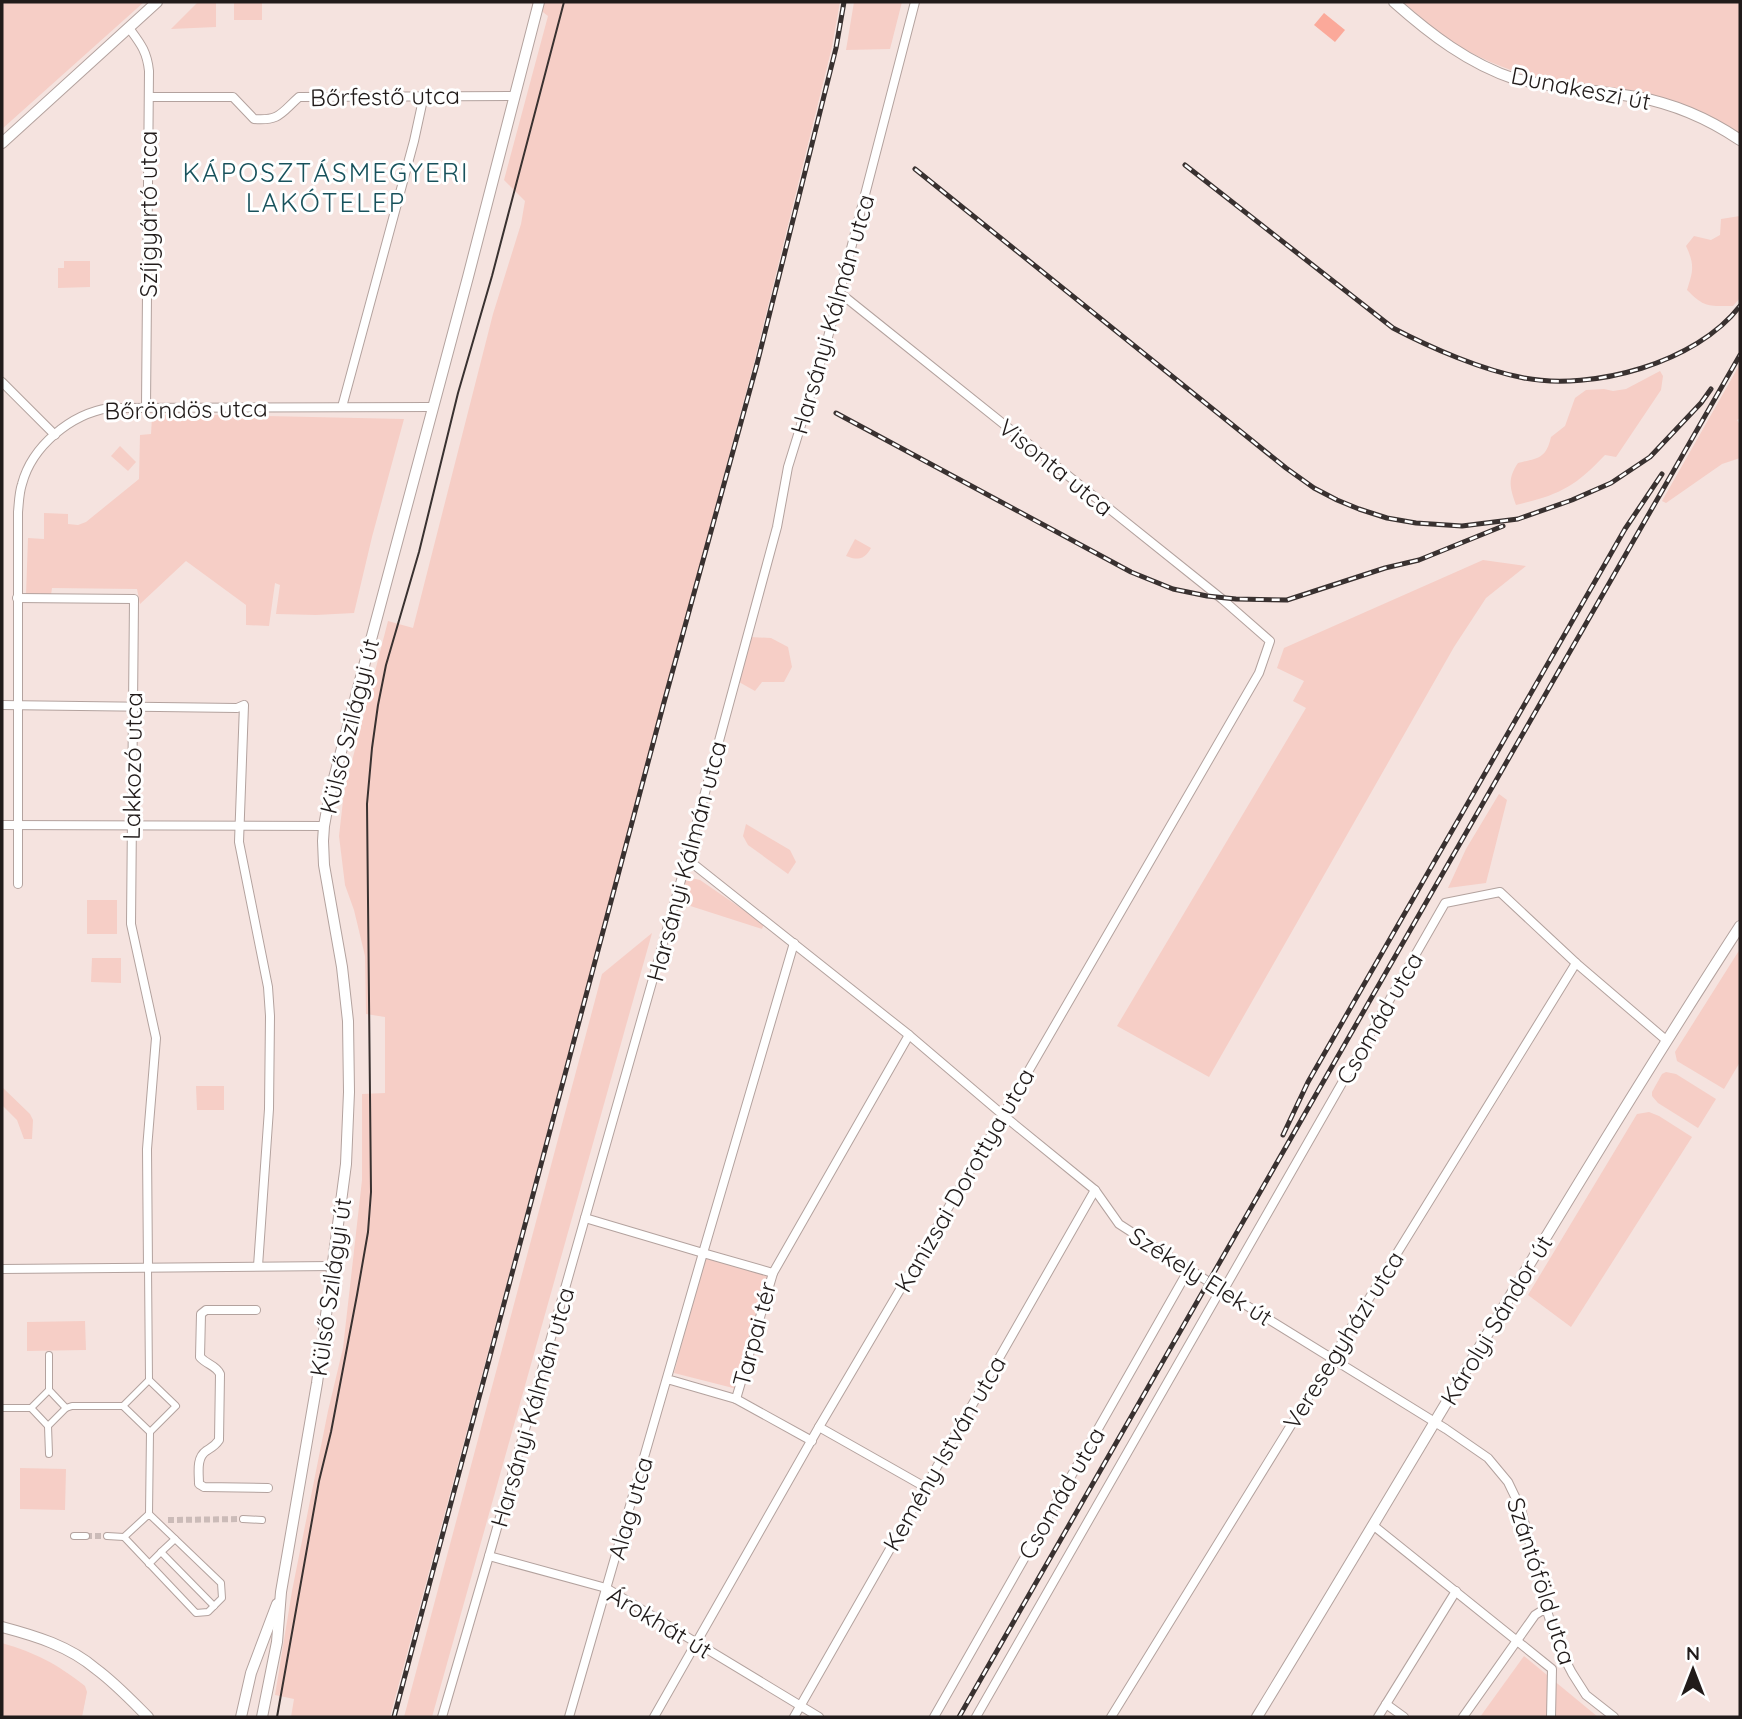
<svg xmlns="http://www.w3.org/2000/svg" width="1742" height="1719" viewBox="0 0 1742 1719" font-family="Quicksand,sans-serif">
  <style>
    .green { fill: #f6cec6 }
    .water { fill: #fba99a }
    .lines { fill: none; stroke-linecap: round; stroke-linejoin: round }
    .pedestrian-tunnel { stroke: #cbbbb8; stroke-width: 6; stroke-dasharray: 6 3; stroke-linecap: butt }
    .pedestrian-casing { stroke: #b3a29e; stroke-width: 8 }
    .minor-casing { stroke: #b3a29e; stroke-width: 10 }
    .tertiary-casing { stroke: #b3a29e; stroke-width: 12 }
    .pedestrian { stroke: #fff; stroke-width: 6 }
    .minor { stroke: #fff; stroke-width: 8 }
    .tertiary { stroke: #fff; stroke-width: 10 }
    .tram { stroke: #393130; stroke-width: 2 }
    .rail-casing { stroke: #393130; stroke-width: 5 }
    .rail { stroke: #fff; stroke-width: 2.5; stroke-dasharray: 8; stroke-linecap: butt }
    .labels { text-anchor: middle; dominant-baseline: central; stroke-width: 6; stroke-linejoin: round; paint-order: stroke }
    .street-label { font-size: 24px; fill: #211b1a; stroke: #fff }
    .neighbourhood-label { font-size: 26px; letter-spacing: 2px; fill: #18525c; stroke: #fff }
  </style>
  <rect width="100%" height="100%" fill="#f5e3df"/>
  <g class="green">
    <polygon points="2,2 144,2 2,129"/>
    <polygon points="198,2 216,2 216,27 171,29"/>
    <rect x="234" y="2" width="28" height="18"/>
    <polygon points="530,2 840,2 832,47 754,363 390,1717 291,1717 294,1699 275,1695 292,1591 328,1411 343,1348 362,1180 362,1094 385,1093 385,1017 366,1014 365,956 354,910 345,885 339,836 344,792 388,621 413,628 493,314 521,224 525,201 504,180 548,16"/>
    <polygon points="854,2 902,2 890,49 846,50"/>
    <path d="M1403 2H1740V134C1709 114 1673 100 1637 92 1598 85 1559 83 1521 73 1497 67 1459 48 1439 33 1427 24 1415 12 1403 2Z"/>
    <path d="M1740 216V298L1733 306C1708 306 1705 308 1687 290 1693 271 1695 265 1686 246L1694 236 1711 240 1720 235 1721 219Z"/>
    <polygon points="64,261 90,261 90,287 58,288 58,268 64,268"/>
    <polygon points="1740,364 1740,418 1737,420 1740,425 1740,458 1722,464 1666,503 1662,501"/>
    <path d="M1660 371 1663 376 1661 390 1616 457 1605 455C1575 487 1559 495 1516 505 1510 488 1507 479 1518 463 1538 458 1546 459 1551 437L1565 426 1575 398 1586 390 1604 389 1613 391 1626 389Z"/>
    <polygon points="165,415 217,415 404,419 372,537 354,613 316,615 276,614 280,585 275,583 269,626 246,625 246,605 186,561 140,604 137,589 52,588 51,595 26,595 28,538 44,539 44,513 68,514 68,524 78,525 86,522 139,479 140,435 151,434 152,417 160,417"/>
    <polygon points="120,446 136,462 128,471 111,456"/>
    <path d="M855 539 871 548C865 559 858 561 846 556Z"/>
    <polygon points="1483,560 1526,566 1486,598 1454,647 1209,1077 1117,1026 1306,708 1293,701 1304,681 1277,668 1284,648"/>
    <polygon points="750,637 771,638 788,647 792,667 784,682 762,682 755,691 739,682"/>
    <polygon points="1499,794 1507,800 1486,883 1448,888 1466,849"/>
    <polygon points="746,824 790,850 796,862 788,874 748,845 743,836"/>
    <polygon points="691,878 700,880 764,924 762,929 678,902 684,881"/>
    <rect x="87" y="900" width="30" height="34"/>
    <polygon points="652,933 432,1717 404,1717 602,974"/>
    <polygon points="1740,949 1740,1062 1724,1089 1677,1061 1675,1052"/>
    <polygon points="92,958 121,958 121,983 91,982"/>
    <polygon points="1666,1072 1676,1074 1716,1099 1698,1128 1658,1103 1652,1096 1652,1092 1662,1074"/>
    <polygon points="196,1086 224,1086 224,1110 197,1110"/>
    <polygon points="2,1087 30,1114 33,1120 32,1139 24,1139 17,1120 2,1105"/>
    <polygon points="1649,1112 1659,1116 1692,1137 1571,1327 1528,1295 1637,1114"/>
    <polygon points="705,1257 768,1274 737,1389 674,1373"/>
    <polygon points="85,1321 86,1350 27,1351 27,1322"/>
    <polygon points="20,1468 66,1469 65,1510 20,1509"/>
    <path d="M2 1643C36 1653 57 1664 85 1686L87 1692 82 1717H2Z"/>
    <polygon points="1524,1656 1598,1717 1480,1717"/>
  </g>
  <polygon class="water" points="1324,13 1345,30 1335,42 1314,25"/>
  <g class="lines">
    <g class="pedestrian-tunnel">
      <polyline points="168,1520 243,1519"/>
      <polyline points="86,1536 107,1536"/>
    </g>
    <defs>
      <g id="pedestrian">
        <polyline points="148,1268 149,1380"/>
        <polyline points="49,1355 49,1390"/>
        <polygon points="49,1390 66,1408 48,1426 31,1408"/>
        <polyline points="2,1408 31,1408"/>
        <polyline points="66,1408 72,1406 123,1406 150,1432 176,1406 149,1380 123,1406"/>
        <polyline points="48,1426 49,1454"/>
        <polygon points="149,1514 221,1583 222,1598 208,1612 196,1613 124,1537"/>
        <polyline points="149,1514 150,1432"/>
        <polyline points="243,1519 262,1520"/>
        <polyline points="74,1536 86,1536"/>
        <polyline points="107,1536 124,1537"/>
        <polyline points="161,1552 175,1539"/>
        <polyline points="149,1564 161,1552 214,1606"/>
      </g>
      <g id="minor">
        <path d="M129 28C140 43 147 51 149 71L146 407"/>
        <path d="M149 97H233L254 119C280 121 281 113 299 97L514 96"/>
        <polyline points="2,382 55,435"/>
        <polyline points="342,407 414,141 424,95"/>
        <polyline points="17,598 134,599 131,924 156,1038 147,1149 148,1268"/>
        <polyline points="2,705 237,708 244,705 239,842 268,987 270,1016 269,1109 258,1266"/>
        <polyline points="2,825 324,826"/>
        <polyline points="687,859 909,1035 1003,1115 1095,1190 1119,1224 1223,1291 1446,1429 1488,1458 1508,1482 1521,1509 1546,1608 1559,1648 1572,1673 1586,1695 1614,1717"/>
        <path d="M18 884V512C19 502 19 493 22 484 32 446 71 414 109 408L432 407"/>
        <polyline points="585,1218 703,1253 794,943"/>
        <polyline points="2,1269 333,1266"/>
        <polyline points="773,1273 909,1035"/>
        <polyline points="1223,1291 1445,903 1500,892 1576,963 1666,1040"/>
        <path d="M256 1310H206L201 1314 200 1357C207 1365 216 1365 220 1374L219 1440C215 1446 212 1447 206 1451 196 1458 199 1473 199 1484L204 1487 268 1488"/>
        <polyline points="736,1399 812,1441"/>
        <polyline points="819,1427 925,1487"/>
        <polyline points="1374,1526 1552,1669 1551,1717"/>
        <polyline points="489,1556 606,1588 819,1717"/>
        <polyline points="1386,1704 1404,1717"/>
        <polyline points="442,1717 489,1556 687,859 777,527 788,467 827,341 915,2"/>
        <polyline points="569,1717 703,1253 773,1273 736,1399 667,1379"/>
        <polyline points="654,1717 819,1427 1003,1115 1259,673 1270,641 1222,599 840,293"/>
        <polyline points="794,1717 1095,1190"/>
        <polyline points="934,1717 1189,1269"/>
        <polyline points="976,1717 1221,1289"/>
        <polyline points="1111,1717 1576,963"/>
        <polyline points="1378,1717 1456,1591"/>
        <polyline points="1463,1717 1535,1615 1546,1608"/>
      </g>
      <g id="tertiary">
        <path d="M1394 2C1430 34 1469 64 1515 79 1524 81 1533 82 1542 84 1573 89 1606 92 1637 97 1675 104 1709 119 1740 140"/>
        <polyline points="2,143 157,2"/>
        <path d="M2 1627C36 1636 69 1646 96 1669 115 1683 132 1701 148 1717"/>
        <polyline points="241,1717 251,1673 277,1604"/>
        <polyline points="262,1717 277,1642 281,1592 317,1383 346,1164 349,1092 348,1021 342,967 324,865 323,841 324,826 330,793 468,277 539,2"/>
        <path d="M1257 1717C1418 1454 1572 1185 1740 926"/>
      </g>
    </defs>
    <use href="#pedestrian" class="pedestrian-casing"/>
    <use href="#minor" class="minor-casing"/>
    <use href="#tertiary" class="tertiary-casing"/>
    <use href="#pedestrian" class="pedestrian"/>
    <use href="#minor" class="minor"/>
    <use href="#tertiary" class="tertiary"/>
    <polyline class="tram" points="277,1717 319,1481 331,1432 357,1295 368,1232 371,1192 367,804 372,748 378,705 386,665 419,552 458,393 492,276 564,2"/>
    <defs>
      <g id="rail">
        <path d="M1185 165 1393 328C1431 348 1482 370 1524 378 1593 391 1696 363 1740 306"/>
        <polyline points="915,169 1286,468 1314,488 1337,500 1359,509 1387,518 1416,523 1462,526 1518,519 1572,500 1611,483 1650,457 1701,403 1711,389"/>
        <polyline points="836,413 1131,572 1173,589 1207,596 1236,599 1287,600 1385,568 1419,560 1503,526"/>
        <polyline points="1283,1135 1308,1082 1625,529 1662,474"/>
        <polyline points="394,1717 663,706 757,364 836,48 844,2"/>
        <polyline points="959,1717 1740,355"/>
      </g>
    </defs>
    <use href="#rail" class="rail-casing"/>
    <use href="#rail" class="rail"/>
  </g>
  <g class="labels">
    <g class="street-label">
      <text transform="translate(1581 88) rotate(11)">Dunakeszi út</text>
      <text transform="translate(385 96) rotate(-1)">Bőrfestő utca</text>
      <text transform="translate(148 214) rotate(-90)">Szíjgyártó utca</text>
      <text transform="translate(832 314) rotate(-74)">Harsányi Kálmán utca</text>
      <text transform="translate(186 409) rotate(-1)">Bőröndös utca</text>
      <text transform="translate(1056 467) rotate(39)">Visonta utca</text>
      <text transform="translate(349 726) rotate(-76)">Külső Szilágyi út</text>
      <text transform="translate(132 766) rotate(-89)">Lakkozó utca</text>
      <text transform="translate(686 861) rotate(-75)">Harsányi Kálmán utca</text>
      <text transform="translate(1379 1018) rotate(-60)">Csomád utca</text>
      <text transform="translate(964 1180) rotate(-60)">Kanizsai Dorottya utca</text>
      <text transform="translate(1201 1276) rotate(32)">Székely Elek út</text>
      <text transform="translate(330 1287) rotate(-82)">Külső Szilágyi út</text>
      <text transform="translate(1496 1320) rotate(-59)">Károlyi Sándor út</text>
      <text transform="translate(754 1334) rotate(-75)">Tarpai tér</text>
      <text transform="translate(1343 1340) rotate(-58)">Veresegyházi utca</text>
      <text transform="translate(532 1407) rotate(-74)">Harsányi Kálmán utca</text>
      <text transform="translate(944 1453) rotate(-60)">Kemény István utca</text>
      <text transform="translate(1061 1493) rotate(-60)">Csomád utca</text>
      <text transform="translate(630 1508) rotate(-74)">Alag utca</text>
      <text transform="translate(1542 1581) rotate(72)">Szántóföld utca</text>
      <text transform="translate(660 1622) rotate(31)">Árokhát út</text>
    </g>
    <g class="neighbourhood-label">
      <text x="326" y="172">KÁPOSZTÁSMEGYERI<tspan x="326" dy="30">LAKÓTELEP</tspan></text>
    </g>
  </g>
  <rect width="1742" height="1719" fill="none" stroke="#211b1a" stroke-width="7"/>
  <g transform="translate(1693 1670)" stroke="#ffffff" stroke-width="5" paint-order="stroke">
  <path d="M0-5L12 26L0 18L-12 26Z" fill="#211b1a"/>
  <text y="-10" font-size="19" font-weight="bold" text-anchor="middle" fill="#211b1a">N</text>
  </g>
</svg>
